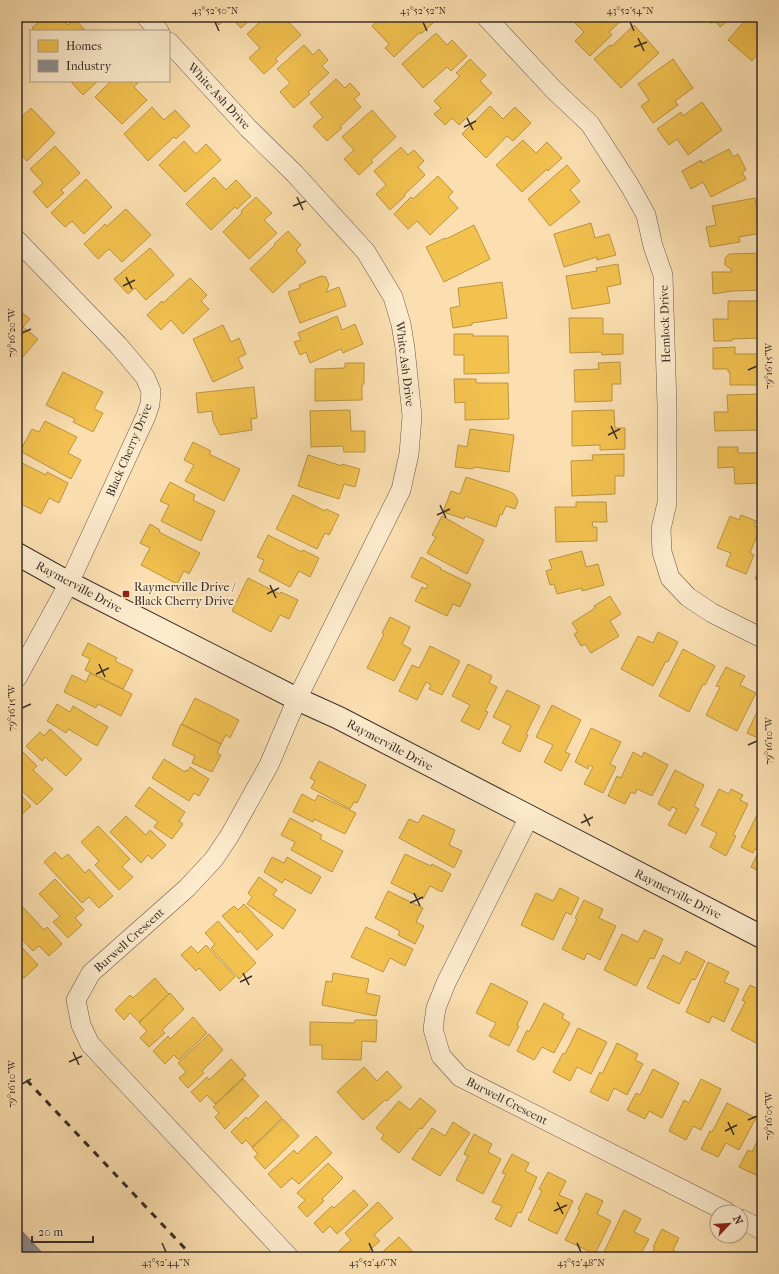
<svg xmlns="http://www.w3.org/2000/svg" width="779" height="1274" viewBox="0 0 779 1274" font-family="'IM FELL French Canon',serif">
  <style>
    .homes { fill: #f2c14e; stroke: #bb9543 }
    .industry { fill: #8d8d92; stroke: #747072 }
    .lines { fill: none; stroke-linecap: round; stroke-linejoin: round }
    .street-casing { stroke: #6a5a4a; stroke-width: 20 }
    .secondary-casing { stroke: #3a2e28; stroke-width: 24 }
    .street { stroke: #fceacc; stroke-width: 19 }
    .secondary { stroke: #fceacc; stroke-width: 22 }
    .rail { stroke: #3a2e28; stroke-width: 3; stroke-dasharray: 7 7; stroke-linecap: butt }
    .ticks { fill: none; stroke: #3a2e28; stroke-width: 1.5 }
    .poi-dot { fill: #8f2418; stroke: #fceacc; stroke-width: 1.5 }
    .labels { text-anchor: middle; dominant-baseline: central; stroke-width: 4; stroke-linejoin: round; paint-order: stroke }
    .street-label { font-size: 12px; fill: #3a2e28; stroke: #fceacc }
    .poi-label { font-size: 12px; fill: #3a2e28; stroke: #fceacc; text-anchor: start }
    .neatline { fill: none; stroke: #3a2e28; stroke-width: 1.5 }
    .ticks-label { font-size: 10px; text-anchor: middle; fill: #3a2e28 }
  </style>
  <rect width="100%" height="100%" fill="#fbdfb0"/>
  <filter id="stains"><feTurbulence type="fractalNoise" baseFrequency=".005" numOctaves="4"/><feColorMatrix values="0 0 0 0 .2 0 0 0 0 .09 0 0 0 0 .02 0 0 0 .5 -.17"/></filter>
  <radialGradient id="worn" r=".72"><stop offset=".6" stop-color="#630" stop-opacity="0"/><stop offset="1" stop-color="#630" stop-opacity=".3"/></radialGradient>
  <g class="homes">
    <polygon points="17,17 29,17 19,27 17,25"/>
    <polygon points="44,17 70,17 65,22 68,25 75,19 85,30 36,31 32,28"/>
    <polygon points="211,17 228,17 219,25"/>
    <polygon points="230,17 253,17 241,28"/>
    <polygon points="265,17 284,17 301,35 275,59 278,61 264,74 249,58 260,48 247,34"/>
    <polygon points="382,17 430,17 434,22 421,34 420,32 394,57 385,48 389,44 372,26"/>
    <polygon points="576,17 625,17 609,32 612,35 590,56 575,41 584,32 572,20"/>
    <polygon points="705,17 732,17 720,27 716,22 710,23"/>
    <polygon points="748,17 762,17 762,50 752,61 728,40"/>
    <polygon points="634,25 659,53 621,88 594,59 610,45 612,46"/>
    <polygon points="436,33 447,45 452,40 467,56 451,71 447,67 423,88 402,64"/>
    <polygon points="304,45 313,55 319,49 328,60 322,66 329,73 308,92 310,94 294,108 280,92 290,83 277,69"/>
    <polygon points="470,59 486,75 480,81 492,93 459,125 452,118 445,125 434,114 441,108 434,101 460,76 456,73"/>
    <polygon points="673,59 693,88 675,101 678,105 653,123 641,106 649,100 638,84"/>
    <polygon points="336,79 345,88 350,83 360,94 354,99 361,107 340,127 342,128 327,141 313,126 323,117 310,103"/>
    <polygon points="70,81 98,81 83,95"/>
    <polygon points="111,81 140,81 134,87 147,100 122,124 95,97"/>
    <polygon points="17,96 22,102 17,107"/>
    <polygon points="702,102 722,130 688,155 677,139 669,145 657,129 681,112 683,116"/>
    <polygon points="490,106 503,119 515,107 531,123 513,141 507,136 486,158 462,134"/>
    <polygon points="152,107 164,120 175,110 190,126 176,139 174,137 148,161 124,134"/>
    <polygon points="31,108 55,133 27,161 17,150 17,121"/>
    <polygon points="372,110 396,137 371,160 373,162 359,175 344,159 354,150 342,137"/>
    <polygon points="523,140 536,153 547,142 562,158 548,171 547,169 522,192 496,165"/>
    <polygon points="184,141 196,154 206,144 221,160 185,192 159,165"/>
    <polygon points="55,146 80,173 61,190 64,193 47,208 33,192 43,183 30,169"/>
    <polygon points="401,147 408,155 414,150 424,161 418,167 425,175 404,195 405,196 390,210 376,194 386,185 374,171"/>
    <polygon points="729,149 733,157 738,154 746,170 742,172 746,179 711,197 703,182 691,189 682,171 701,160 702,163"/>
    <polygon points="567,165 580,181 570,190 580,202 550,226 528,199"/>
    <polygon points="438,176 453,192 448,197 458,208 430,235 417,221 408,229 394,214 411,197 413,199"/>
    <polygon points="214,177 226,190 236,180 251,196 237,209 235,207 211,230 186,204"/>
    <polygon points="86,179 112,207 84,234 72,221 65,227 51,213"/>
    <polygon points="256,197 272,213 264,220 277,233 249,259 223,232 242,213 241,211"/>
    <polygon points="755,198 761,233 739,237 740,242 710,247 706,227 716,225 712,206"/>
    <polygon points="126,209 151,235 122,262 109,249 98,259 84,244 105,224 107,226"/>
    <polygon points="591,223 595,238 609,234 616,255 597,260 597,257 564,267 554,234"/>
    <polygon points="474,225 490,259 444,282 426,247 445,238 446,239"/>
    <polygon points="288,231 301,245 296,250 306,262 273,293 250,269 275,245 274,244"/>
    <polygon points="150,248 174,275 146,300 135,288 128,294 114,279"/>
    <polygon points="761,253 762,290 732,291 713,294 712,272 732,272 731,269 725,265 725,258 729,254"/>
    <polygon points="618,264 621,284 607,287 610,303 572,309 566,276 597,271 596,268"/>
    <polygon points="321,276 326,277 329,285 326,292 339,287 346,306 300,323 288,292 300,288 299,285"/>
    <polygon points="190,278 207,295 201,301 209,309 183,334 171,320 161,330 147,315 162,301 163,303"/>
    <polygon points="502,282 507,318 472,323 472,325 453,328 450,308 460,306 458,288"/>
    <polygon points="728,301 761,301 762,327 760,327 760,338 732,339 732,341 714,341 713,319 728,319"/>
    <polygon points="17,309 30,319 23,327 38,339 17,364"/>
    <polygon points="337,316 342,330 355,324 363,344 343,353 341,349 310,363 306,352 300,355 294,342 301,340 298,333"/>
    <polygon points="569,318 603,318 603,334 623,334 623,354 602,355 601,352 570,353"/>
    <polygon points="223,325 231,342 239,338 246,354 238,358 243,368 213,382 193,339"/>
    <polygon points="454,334 473,334 473,336 508,336 509,373 464,374 464,355 454,355"/>
    <polygon points="735,347 735,354 762,354 762,385 730,385 730,372 728,372 728,369 713,369 713,348"/>
    <polygon points="620,362 621,384 612,384 612,401 575,402 574,370 599,369 598,363"/>
    <polygon points="345,363 364,363 364,384 362,384 362,400 315,401 315,369 345,368"/>
    <polygon points="63,372 103,392 94,409 103,413 93,432 73,422 75,419 46,405"/>
    <polygon points="454,379 476,379 476,383 508,383 509,419 465,420 465,402 455,403"/>
    <polygon points="254,387 257,418 251,419 252,430 220,435 213,421 212,411 198,413 196,393"/>
    <polygon points="761,394 762,430 715,431 714,412 728,412 727,395"/>
    <polygon points="350,410 351,431 365,431 365,452 344,452 343,446 311,447 310,411"/>
    <polygon points="614,410 615,428 625,428 625,449 600,450 600,445 572,446 572,411"/>
    <polygon points="45,421 77,437 68,453 81,460 71,479 20,451 32,429 39,432"/>
    <polygon points="470,429 514,435 509,472 474,467 473,469 455,467 458,445 467,447"/>
    <polygon points="193,442 211,451 209,454 240,469 224,501 185,481 194,465 184,460"/>
    <polygon points="718,447 738,447 738,453 762,453 762,483 735,484 734,467 718,468"/>
    <polygon points="624,454 624,476 615,476 615,494 572,496 571,461 593,460 592,455"/>
    <polygon points="308,455 342,466 342,464 360,469 355,487 344,484 339,499 298,486"/>
    <polygon points="18,461 46,475 47,472 68,483 59,503 49,498 41,514 17,502 17,463"/>
    <polygon points="466,477 508,491 514,494 518,501 515,509 506,506 502,515 500,514 496,527 465,516 464,519 443,512 451,491 460,494"/>
    <polygon points="170,482 195,495 193,500 215,511 201,541 161,521 169,505 160,501"/>
    <polygon points="293,495 325,511 326,509 339,515 329,535 325,533 317,549 276,529"/>
    <polygon points="576,502 606,502 607,522 592,522 593,527 597,527 597,541 556,542 555,507 576,507"/>
    <polygon points="741,515 756,521 754,526 760,528 750,553 754,555 746,574 726,566 731,553 717,548 730,516 739,520"/>
    <polygon points="442,516 484,540 467,574 427,553 436,537 432,535"/>
    <polygon points="150,524 160,530 159,532 200,553 189,574 184,571 177,584 141,565 150,548 140,543"/>
    <polygon points="268,535 302,552 303,550 319,558 310,577 299,571 290,587 259,571 264,560 257,557"/>
    <polygon points="582,551 586,567 598,564 604,585 582,591 582,588 557,594 554,584 550,585 546,571 552,569 549,560"/>
    <polygon points="421,557 441,568 440,569 471,584 460,607 453,604 447,616 415,601 422,587 426,589 428,585 411,577"/>
    <polygon points="762,562 762,582 755,579"/>
    <polygon points="248,578 280,594 281,592 298,600 289,619 280,615 271,632 232,611"/>
    <polygon points="610,596 621,614 610,621 619,636 591,653 585,644 581,646 574,634 578,632 572,623 595,608 594,606"/>
    <polygon points="390,617 410,627 402,644 411,649 394,681 367,668 384,634 382,633"/>
    <polygon points="658,632 678,642 668,662 666,661 653,686 621,669 638,636 653,643"/>
    <polygon points="88,643 117,658 115,661 133,670 123,689 85,670 90,659 82,655"/>
    <polygon points="430,646 460,661 442,695 429,689 431,685 426,682 417,700 399,691 412,665 419,668"/>
    <polygon points="683,649 715,666 705,685 703,684 689,712 659,696"/>
    <polygon points="468,664 492,676 489,683 497,687 485,711 488,712 479,730 461,721 470,705 452,696"/>
    <polygon points="726,667 745,676 740,685 756,693 737,731 706,715 720,687 716,686"/>
    <polygon points="90,673 132,694 121,716 98,704 96,708 64,692 72,675 86,682"/>
    <polygon points="507,690 540,706 526,734 528,735 520,752 502,743 511,726 493,717"/>
    <polygon points="195,698 239,720 230,738 226,735 221,744 182,724"/>
    <polygon points="762,701 762,740 747,733"/>
    <polygon points="57,704 70,712 73,706 108,727 97,746 68,729 66,733 47,721"/>
    <polygon points="552,705 581,720 565,752 570,754 561,771 544,762 553,745 536,737"/>
    <polygon points="181,724 221,744 217,753 221,755 212,772 192,763 195,756 172,745"/>
    <polygon points="591,728 621,742 610,764 616,767 603,793 584,784 593,767 589,765 588,769 575,762"/>
    <polygon points="50,729 82,759 66,776 45,757 42,761 26,746 40,732 44,736"/>
    <polygon points="21,750 37,766 33,770 53,789 37,805 17,786 17,755"/>
    <polygon points="633,752 642,757 644,752 668,765 652,796 637,789 635,794 631,792 625,804 608,796 617,776 621,778"/>
    <polygon points="164,759 185,772 186,770 188,771 190,767 209,779 199,796 194,793 189,801 152,778"/>
    <polygon points="319,761 366,785 357,803 354,802 350,809 311,788 315,781 310,778"/>
    <polygon points="675,770 704,785 694,806 699,809 686,834 668,825 677,809 672,807 670,811 658,804"/>
    <polygon points="149,787 185,812 179,821 183,824 172,839 154,827 158,822 135,806"/>
    <polygon points="719,789 729,794 731,789 743,795 740,800 748,804 733,835 736,836 726,856 710,847 717,833 701,825"/>
    <polygon points="17,791 31,806 17,819"/>
    <polygon points="302,794 315,801 318,795 356,813 345,834 314,819 313,822 293,812"/>
    <polygon points="758,813 762,815 762,873 751,867 759,851 755,849 753,853 741,847"/>
    <polygon points="423,815 455,830 449,845 462,851 454,868 399,838 409,819 418,823"/>
    <polygon points="126,816 146,835 150,830 166,845 152,859 148,855 141,863 110,832"/>
    <polygon points="290,818 322,835 320,839 343,851 332,872 291,850 295,842 281,835"/>
    <polygon points="98,826 130,859 122,867 133,877 119,890 95,865 99,861 81,842"/>
    <polygon points="55,852 62,859 68,854 85,873 89,869 113,896 99,908 89,897 82,903 44,862"/>
    <polygon points="405,854 431,866 432,864 451,874 442,892 430,886 423,899 391,883"/>
    <polygon points="272,857 284,863 287,857 321,877 311,894 285,879 282,883 264,872"/>
    <polygon points="259,877 277,890 273,895 296,910 283,929 247,904 252,897 248,893"/>
    <polygon points="55,879 84,910 75,918 82,925 68,938 53,922 60,916 39,894"/>
    <polygon points="560,888 579,898 571,915 566,912 553,940 521,925 536,893 553,901"/>
    <polygon points="388,891 423,908 416,922 424,926 415,944 398,935 400,931 375,918"/>
    <polygon points="584,900 603,909 599,918 616,926 600,960 587,953 584,960 562,949 577,919 575,918"/>
    <polygon points="244,904 273,935 257,950 240,931 238,933 222,916 234,906 238,910"/>
    <polygon points="21,905 44,930 47,927 62,944 49,956 39,946 33,951 17,934 17,909"/>
    <polygon points="218,921 256,963 239,979 211,948 215,944 205,933"/>
    <polygon points="366,927 413,949 405,966 390,958 383,972 351,957"/>
    <polygon points="644,930 663,939 654,959 650,958 636,986 604,970 622,934 638,942"/>
    <polygon points="17,942 38,965 24,978 17,971"/>
    <polygon points="206,945 235,977 220,991 199,968 196,971 181,955 191,946 198,953"/>
    <polygon points="686,951 705,961 695,980 692,979 679,1004 647,988 663,955 680,964"/>
    <polygon points="708,962 729,972 724,982 739,989 724,1022 712,1016 709,1023 686,1012"/>
    <polygon points="333,973 369,979 366,993 380,996 376,1016 322,1005 326,981 332,982"/>
    <polygon points="155,978 169,994 139,1022 130,1013 124,1020 115,1010 130,995 133,998"/>
    <polygon points="491,983 528,1002 517,1025 519,1026 509,1046 489,1036 496,1023 476,1013"/>
    <polygon points="750,985 762,991 762,1046 731,1030 745,1002 742,1000"/>
    <polygon points="170,993 184,1009 162,1030 165,1033 149,1047 140,1038 147,1031 139,1023"/>
    <polygon points="544,1003 564,1014 562,1018 570,1023 554,1053 542,1047 534,1060 517,1051 527,1030 529,1032"/>
    <polygon points="193,1017 207,1033 179,1060 174,1055 165,1064 153,1051 168,1036 170,1039"/>
    <polygon points="355,1020 377,1020 376,1042 362,1041 361,1060 322,1059 322,1045 310,1045 310,1022 354,1023"/>
    <polygon points="578,1028 607,1042 591,1074 577,1067 570,1081 553,1072 563,1053 565,1054"/>
    <polygon points="209,1034 223,1050 202,1071 204,1073 188,1088 179,1078 186,1072 178,1063"/>
    <polygon points="617,1043 638,1054 635,1060 643,1064 627,1095 614,1088 608,1101 590,1092 600,1072 602,1074"/>
    <polygon points="231,1059 246,1075 215,1104 207,1095 200,1102 191,1092 207,1077 209,1080"/>
    <polygon points="364,1067 377,1081 387,1071 402,1087 387,1101 385,1100 363,1120 337,1092"/>
    <polygon points="653,1069 679,1083 662,1118 649,1111 645,1119 627,1110 636,1093 640,1095"/>
    <polygon points="243,1079 259,1096 225,1129 215,1117 219,1113 213,1107"/>
    <polygon points="701,1079 721,1089 701,1130 693,1126 686,1140 669,1131 684,1100 689,1103"/>
    <polygon points="420,1098 436,1111 422,1129 420,1128 399,1153 381,1139 384,1135 376,1128 399,1101 410,1110"/>
    <polygon points="266,1101 282,1118 252,1147 246,1140 242,1144 231,1132 246,1117 248,1119"/>
    <polygon points="727,1103 756,1118 739,1150 726,1143 718,1157 701,1149 710,1131 712,1132"/>
    <polygon points="283,1119 299,1136 265,1169 254,1157 258,1154 252,1148"/>
    <polygon points="453,1122 470,1133 440,1176 412,1159 432,1128 445,1136"/>
    <polygon points="762,1131 762,1168 758,1176 739,1167 748,1150 752,1152"/>
    <polygon points="474,1134 492,1144 488,1152 501,1159 483,1194 456,1180 468,1156 464,1154"/>
    <polygon points="316,1136 332,1153 299,1184 292,1178 281,1188 268,1174 294,1150 297,1154"/>
    <polygon points="512,1154 529,1163 525,1171 537,1177 521,1213 518,1212 511,1227 495,1219 502,1206 492,1202 506,1174 502,1173"/>
    <polygon points="328,1163 343,1178 322,1199 324,1201 307,1217 298,1207 305,1200 297,1193"/>
    <polygon points="548,1172 566,1181 559,1195 573,1201 557,1234 528,1220 542,1191 539,1189"/>
    <polygon points="354,1190 368,1205 337,1234 330,1226 323,1233 314,1223 332,1206 334,1208"/>
    <polygon points="586,1193 603,1201 597,1214 611,1221 595,1254 565,1240 580,1210 578,1209"/>
    <polygon points="378,1202 393,1218 374,1235 380,1241 362,1257 345,1257 339,1251 351,1240 345,1233"/>
    <polygon points="624,1210 641,1219 634,1232 649,1239 639,1257 603,1257 602,1256"/>
    <polygon points="662,1229 679,1238 673,1250 684,1256 683,1257 650,1257 655,1247 653,1247"/>
    <polygon points="399,1237 414,1253 409,1257 377,1257"/>
  </g>
  <polygon class="industry" points="17,1226 46,1257 17,1257"/>
  <g class="lines">
    <defs>
      <g id="street">
        <polyline points="146,17 159,31"/>
        <polyline points="486,17 554,90 590,124 630,186 646,215 653,246 663,275 667,406 667,503 661,529 662,552 670,578 688,597 712,613 762,638"/>
        <polyline points="169,42 248,128 295,174 366,252 393,297 401,324 405,348 412,416 409,454 401,490 297,699 269,765 230,835 214,859 187,888 91,973 76,1000 81,1025 90,1044 289,1257"/>
        <polyline points="17,240 118,345 145,377 151,391 150,404 146,416 69,583 17,678"/>
        <polyline points="529,817 446,983 436,1008 433,1029 441,1056 460,1077 727,1212"/>
        <polyline points="741,1219 762,1230"/>
      </g>
      <polyline id="secondary" points="17,554 69,583 297,699 339,718 762,937"/>
    </defs>
    <use href="#street" class="street-casing"/>
    <use href="#secondary" class="secondary-casing"/>
    <use href="#street" class="street"/>
    <use href="#secondary" class="secondary"/>
    <polyline class="rail" points="17,1070 193,1257"/>
  </g>
  <path class="ticks" d="M215 22 219 31M423 22 427 31M630 22 634 31M638 38 644 51M634 47 647 42M467 118 473 130M464 127 476 121M297 197 303 210M293 206 306 201M126 277 132 289M123 286 135 280M22 333 31 329M748 370 757 366M611 426 617 439M608 435 620 429M440 505 446 518M437 515 450 509M270 585 276 598M267 594 279 588M99 664 105 677M96 674 109 668M22 708 31 704M748 745 757 741M584 814 590 826M581 823 593 817M414 893 420 906M410 903 423 897M243 973 249 985M240 982 252 976M73 1052 79 1065M69 1062 82 1056M22 1084 31 1079M748 1120 757 1116M728 1122 734 1135M725 1131 737 1125M557 1202 563 1214M554 1211 567 1205M162 1243 166 1252M369 1243 373 1252M577 1243 581 1252"/>
  <rect class="poi-dot" x="122" y="590" width="8" height="8" rx="2"/>
  <g class="labels">
    <g class="street-label">
      <text transform="translate(219 96) rotate(47)">White Ash Drive</text>
      <text transform="translate(665 324) rotate(-92)">Hemlock Drive</text>
      <text transform="translate(405 364) rotate(83)">White Ash Drive</text>
      <text transform="translate(129 450) rotate(-67)">Black Cherry Drive</text>
      <text transform="translate(79 587) rotate(28)">Raymerville Drive</text>
      <text transform="translate(390 745) rotate(28)">Raymerville Drive</text>
      <text transform="translate(678 894) rotate(27)">Raymerville Drive</text>
      <text transform="translate(129 940) rotate(-42)">Burwell Crescent</text>
      <text transform="translate(507 1101) rotate(27)">Burwell Crescent</text>
    </g>
    <g class="poi-label">
      <text x="134" y="587">Raymerville Drive /<tspan x="134" dy="14">Black Cherry Drive</tspan></text>
    </g>
  </g>
  <rect width="779" height="1274" fill="none" stroke="#fbdfb0" stroke-width="44"/>
  <rect x="30" y="30" width="140" height="52" fill="#fceacc" stroke="#ae9f8a"/>
  <rect x="38" y="40" width="20" height="12" fill="#f2c14e" stroke="#ae9f8a"/>
  <text x="66" y="50" font-size="12" fill="#3a2e28">Homes</text>
  <rect x="38" y="60" width="20" height="12" fill="#8d8d92" stroke="#ae9f8a"/>
  <text x="66" y="70" font-size="12" fill="#3a2e28">Industry</text>
  <g transform="translate(729 1224) rotate(65)"><circle r="19" fill="#fceacc" stroke="#ae9f8a"/>
  <path d="M0-3L7 15L0 10L-7 15Z" fill="#8f2418"/>
  <text y="-6" font-size="11" font-weight="bold" text-anchor="middle" fill="#3a2e28">N</text>
  </g>
  <path d="M32 1236v6h61v-6" fill="none" stroke="#3a2e28" stroke-width="2"/>
  <text x="38" y="1236" font-size="12" fill="#3a2e28" stroke="#fceacc" stroke-width="3" paint-order="stroke">20 m</text>
  <rect x="22" y="22" width="735" height="1230" class="neatline"/>
  <g class="ticks-label">
    <text x="215" y="14">43°52'50"N</text>
    <text x="423" y="14">43°52'52"N</text>
    <text x="630" y="14">43°52'54"N</text>
    <text transform="translate(11 333) rotate(-90)" y="4">79°16'20"W</text>
    <text transform="translate(768 366) rotate(-90)" y="4">79°16'15"W</text>
    <text transform="translate(11 708) rotate(-90)" y="4">79°16'15"W</text>
    <text transform="translate(768 741) rotate(-90)" y="4">79°16'10"W</text>
    <text transform="translate(11 1084) rotate(-90)" y="4">79°16'10"W</text>
    <text transform="translate(768 1116) rotate(-90)" y="4">79°16'05"W</text>
    <text x="166" y="1266">43°52'44"N</text>
    <text x="373" y="1266">43°52'46"N</text>
    <text x="581" y="1266">43°52'48"N</text>
  </g>
  <rect width="100%" height="100%" filter="url(#stains)"/>
  <rect width="100%" height="100%" fill="url(#worn)"/>
</svg>
